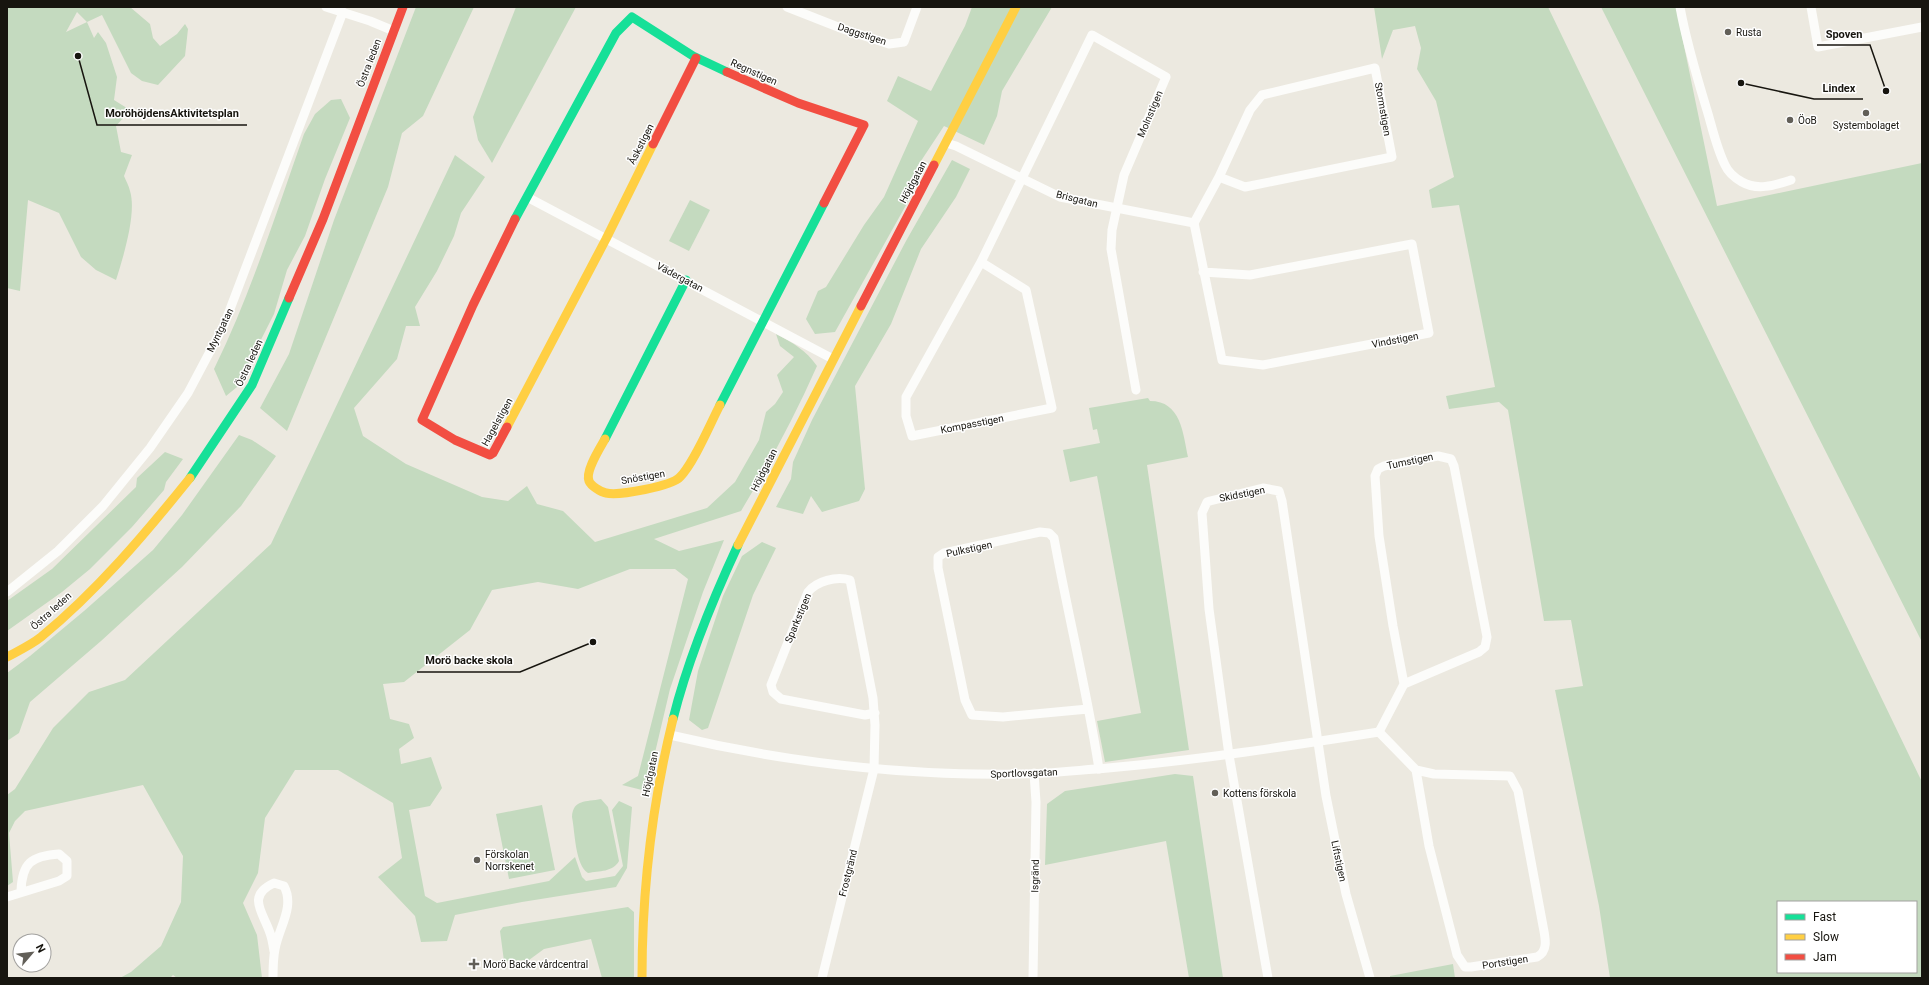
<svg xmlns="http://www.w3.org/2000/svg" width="1929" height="985" viewBox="0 0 1929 985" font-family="Roboto,sans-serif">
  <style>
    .green { fill: #c4dabf; fill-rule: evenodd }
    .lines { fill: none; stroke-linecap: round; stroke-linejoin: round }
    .street { stroke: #fcfcfa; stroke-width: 9 }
    .fast { stroke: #16e098; stroke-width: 9 }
    .slow { stroke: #ffcf43; stroke-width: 9 }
    .jam { stroke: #f24e42; stroke-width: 9 }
    .poi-dot { fill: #625f58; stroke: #fff; stroke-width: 1.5 }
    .labels { text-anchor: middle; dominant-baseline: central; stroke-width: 3; stroke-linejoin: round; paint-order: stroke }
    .poi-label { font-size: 10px; fill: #17150f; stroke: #fff; text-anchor: start }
    .street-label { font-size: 10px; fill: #17150f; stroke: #fff }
    .leader { fill: none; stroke: #17150f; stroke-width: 1.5 }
    .callout-dot { fill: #17150f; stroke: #fff; stroke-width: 1.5 }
    .callout-label { font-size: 11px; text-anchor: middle; font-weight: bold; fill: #17150f; stroke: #fff; stroke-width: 3; stroke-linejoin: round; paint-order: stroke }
  </style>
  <rect width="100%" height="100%" fill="#ece9e0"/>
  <g class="green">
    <path d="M7 7H130L150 24 153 38 160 46 177 34 185 24 188 29 185 56 158 85 142 81 131 73 102 15 87 22 94 38 98 32 106 43 117 77 114 100 130 110 116 126 121 152 132 155 124 176C126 181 129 186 130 191 137 213 123 258 116 280L96 270 81 257 59 213 28 200 20 291 7 288ZM77 12 87 22 66 32Z"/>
    <polygon points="416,7 474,7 423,116 402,133 388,187 287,431 260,408 289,354 334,220"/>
    <polygon points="516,7 576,7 492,163 478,140 473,117"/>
    <polygon points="972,7 1052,7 1002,91 997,116 984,145 944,126 917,167 910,198 835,332 815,334 806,319 818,291 826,287 864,225 884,197 918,121 887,101 898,76 931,91 965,26"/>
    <path d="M1374 7H1548L1922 782V978H1610L1599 906 1555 690 1583 686 1571 620 1544 621 1508 410 1499 402 1449 409 1446 396 1495 387 1459 205 1432 208 1429 190 1454 177 1436 101 1417 69 1421 48 1415 26 1393 30 1382 59ZM1778 902H1916V972H1778Z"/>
    <polygon points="1601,7 1676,7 1717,206 1922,163 1922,642"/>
    <path d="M341 99 350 118 325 179 305 236 287 270 274 314 237 387 226 396 214 369C251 294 276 213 304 134L315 114 331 100Z"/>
    <path d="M455 155 485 177 461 213 454 236 437 271 415 307 420 326H406L397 359 354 408 363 436 406 464 482 497 508 501 527 486 537 504 563 511 595 542 707 508 735 482 759 440 766 412 775 404 783 392 777 375 794 357 780 346 776 334C793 343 806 350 817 366 795 416 769 464 741 511L654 539 679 551 724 540 703 592 670 689 646 791 622 785 638 776 688 579 675 569H630L578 589 538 582 492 590 470 630 404 682 383 684 390 719 409 724 414 738 399 749 401 764 431 757 442 788 430 806 409 810 425 896 437 903 549 881 575 857 582 877 586 881 615 876 623 866 612 810 619 801 632 807 627 868 616 887 522 902 455 915 447 941 421 942 415 916 378 877 402 858 393 803 338 770H295L265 818 258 873 243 903 257 935 262 978H177L173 975 170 978H120L131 972 161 946 181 902 183 856 143 785 25 811 15 821 9 833 13 882 7 886V795L15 789 53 728 89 692 125 680 271 544Z"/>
    <polygon points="952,160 970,169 956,197 921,249 891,324 855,386 865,489 859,501 822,512 811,496 803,514 776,507 791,479 793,462 812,420 906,241"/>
    <polygon points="690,200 710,210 689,251 669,241"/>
    <path d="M1148 398 1150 401C1181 401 1183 433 1188 457L1147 465 1189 750 1105 762 1097 721 1141 713 1097 476 1070 482 1063 450 1100 443 1097 429 1093 430 1089 408Z"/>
    <polygon points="239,435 252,440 276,456 241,506 182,567 101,641 30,702 19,733 7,741 7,673 30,656 84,611 153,550 182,515"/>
    <polygon points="165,452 183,459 166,482 164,490 132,527 90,569 62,592 7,631 7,601 52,569 136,487 137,478"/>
    <polygon points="762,542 776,548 753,595 708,728 702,730 689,720 698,671 723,596 742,556"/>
    <polygon points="1175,774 1193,776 1223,978 1189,978 1166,841 1045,865 1047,804 1065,791"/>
    <path d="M601 799 608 807 619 861C613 872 599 871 588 873 575 865 575 832 572 817 573 799 586 802 601 799Z"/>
    <polygon points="542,805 555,870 509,879 496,814"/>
    <polygon points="628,907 634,912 634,978 602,978 591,939 544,949 529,960 504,961 500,931 503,927"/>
    <polygon points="1453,964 1455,978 1390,978 1390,976"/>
  </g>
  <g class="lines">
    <g class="street">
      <polyline points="326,7 370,21 394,31"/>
      <polyline points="787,7 843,29 889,44 904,42 917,7"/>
      <path d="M1680 7C1686 41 1696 74 1706 107 1712 126 1716 147 1725 165 1728 172 1735 178 1742 182 1758 191 1775 185 1791 180"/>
      <polyline points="1811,7 1818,47 1922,27"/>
      <polyline points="946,143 956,146 1060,197 1194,223"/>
      <polyline points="527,197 833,359"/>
      <polyline points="1194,223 1222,360 1263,365 1429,333 1412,244 1250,275 1203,272"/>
      <polyline points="1194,223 1219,177 1250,110 1262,95 1375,68 1392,157 1245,187 1219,177"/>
      <polyline points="981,262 1026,290 1052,408 912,436 906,416 906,397 981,262 1092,35 1166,77 1124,175 1112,230 1111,249 1136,390"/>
      <polyline points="7,592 58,551 103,506 150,448 188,393 224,325 343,12"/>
      <path d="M1088 709 1003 717 972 715 965 700 938 568V557L944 553 1040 532 1049 533 1054 538C1068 615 1087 691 1099 769"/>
      <polyline points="1379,732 1404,684 1479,652 1485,647 1487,637 1454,466 1451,459 1438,456 1384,466 1378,469 1375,476 1379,536 1393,626 1404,684"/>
      <path d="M1379 732 1416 770 1434 774 1510 776 1518 791 1543 926C1545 937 1549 951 1537 957L1471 967H1465L1457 955 1429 846 1416 770"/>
      <path d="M670 735C784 762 901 776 1019 774 1049 774 1079 770 1108 768 1199 760 1289 746 1379 732"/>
      <path d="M7 897 59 881 67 876V861L59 854C31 856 22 863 21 891"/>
      <path d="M273 978C273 969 273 959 275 949 279 927 295 907 284 886L274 883C246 896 263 912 270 933 272 938 273 945 274 951"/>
      <path d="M822 978 874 769 875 725 873 698 850 580C836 576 817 581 808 592L771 685 773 692 781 699 865 715 875 713"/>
      <polyline points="1033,978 1036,802 1034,773"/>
      <polyline points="1268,978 1229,755 1209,609 1202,513 1207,502 1210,501 1263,488 1279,491 1282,501 1326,796 1346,894 1370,978"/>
    </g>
    <g class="fast">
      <polyline points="515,219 616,33 632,17 693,56 727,72"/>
      <polyline points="720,405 824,203"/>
      <polyline points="605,439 686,280"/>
      <polyline points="190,478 252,385 289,298"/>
      <path d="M673 719C688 659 712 601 738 545"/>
    </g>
    <g class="slow">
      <polyline points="934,165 1016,7"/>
      <polyline points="507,427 606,239 653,144"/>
      <path d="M605 439C600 448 585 471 589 481 591 486 601 492 606 493 619 496 672 486 680 477 694 463 710 424 720 405"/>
      <polyline points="738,545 861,306"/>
      <path d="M7 657C18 651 31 645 41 637 97 591 145 534 190 478"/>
      <path d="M642 978C642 890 652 804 673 719"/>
    </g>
    <g class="jam">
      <polyline points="727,72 798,103 864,125 824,203"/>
      <polyline points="653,144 696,58"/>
      <polyline points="289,298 323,219 403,7"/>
      <polyline points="861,306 934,165"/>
      <polyline points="507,427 493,453 490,455 455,440 422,420 473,305 515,219"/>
    </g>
  </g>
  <g class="poi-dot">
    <circle cx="1728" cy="32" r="4"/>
    <circle cx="1866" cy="113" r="4"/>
    <circle cx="1790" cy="120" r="4"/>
    <circle cx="1215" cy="793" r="4"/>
    <circle cx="477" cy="860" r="4"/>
    <path d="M472 958h4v4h4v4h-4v4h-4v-4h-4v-4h4z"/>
  </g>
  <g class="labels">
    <g class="poi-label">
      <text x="1736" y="32">Rusta</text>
      <text x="1798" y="120">ÖoB</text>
      <text x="1866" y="125" text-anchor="middle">Systembolaget</text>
      <text x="1223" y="793">Kottens förskola</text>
      <text x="485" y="854">Förskolan<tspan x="485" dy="12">Norrskenet</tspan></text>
      <text x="483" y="964">Morö Backe vårdcentral</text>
    </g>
    <g class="street-label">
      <text transform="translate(862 34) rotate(18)">Daggstigen</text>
      <text transform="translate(369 63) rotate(-69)">Östra leden</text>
      <text transform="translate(754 72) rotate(24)">Regnstigen</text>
      <text transform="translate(1383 109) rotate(80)">Stormstigen</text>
      <text transform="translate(1150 114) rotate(-67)">Molnstigen</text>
      <text transform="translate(641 144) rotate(-63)">Åskstigen</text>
      <text transform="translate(913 182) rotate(-62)">Höjdgatan</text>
      <text transform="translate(1077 199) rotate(14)">Brisgatan</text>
      <text transform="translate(680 277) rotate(28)">Vädergatan</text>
      <text transform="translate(220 330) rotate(-64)">Myntgatan</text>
      <text transform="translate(1395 340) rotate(-11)">Vindstigen</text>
      <text transform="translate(249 363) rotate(-65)">Östra leden</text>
      <text transform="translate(497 422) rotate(-61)">Hagelstigen</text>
      <text transform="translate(972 424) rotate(-11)">Kompasstigen</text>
      <text transform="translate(1410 461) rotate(-12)">Tumstigen</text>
      <text transform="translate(764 470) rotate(-63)">Höjdgatan</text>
      <text transform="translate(643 477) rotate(-10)">Snöstigen</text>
      <text transform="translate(1242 494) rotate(-11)">Skidstigen</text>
      <text transform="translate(969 549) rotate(-12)">Pulkstigen</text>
      <text transform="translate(51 611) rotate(-42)">Östra leden</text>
      <text transform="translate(798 618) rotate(-67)">Sparkstigen</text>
      <text transform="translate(1024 773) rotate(-2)">Sportlovsgatan</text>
      <text transform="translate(650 774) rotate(-78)">Höjdgatan</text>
      <text transform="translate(1339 861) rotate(78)">Liftstigen</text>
      <text transform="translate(848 873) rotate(-76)">Frostgränd</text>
      <text transform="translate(1035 876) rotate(-89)">Isgränd</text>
      <text transform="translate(1505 962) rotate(-9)">Portstigen</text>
    </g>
  </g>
  <path class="leader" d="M1886 91L1870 45H1817M1741 83L1814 99H1863M78 56L97 125H247M593 642L520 672H417"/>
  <g class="callout-dot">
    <circle cx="1886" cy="91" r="4"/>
    <circle cx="1741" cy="83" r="4"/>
    <circle cx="78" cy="56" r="4"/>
    <circle cx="593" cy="642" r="4"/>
  </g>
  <g class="callout-label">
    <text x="1844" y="38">Spoven</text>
    <text x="1839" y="92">Lindex</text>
    <text x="172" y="117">MoröhöjdensAktivitetsplan</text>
    <text x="469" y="664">Morö backe skola</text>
  </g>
  <rect width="1929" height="985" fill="none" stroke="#17150f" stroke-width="16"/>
  <rect x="1777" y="901" width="140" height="72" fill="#ffffff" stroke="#a2a19f"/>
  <rect x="1785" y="914" width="20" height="6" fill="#16e098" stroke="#a2a19f"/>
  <text x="1813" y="921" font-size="12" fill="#17150f">Fast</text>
  <rect x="1785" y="934" width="20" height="6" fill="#ffcf43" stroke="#a2a19f"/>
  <text x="1813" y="941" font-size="12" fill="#17150f">Slow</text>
  <rect x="1785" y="954" width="20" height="6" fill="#f24e42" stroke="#a2a19f"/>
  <text x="1813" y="961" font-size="12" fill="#17150f">Jam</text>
  <g transform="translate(32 953) rotate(62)"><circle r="19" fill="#ffffff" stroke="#a2a19f"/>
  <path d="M0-3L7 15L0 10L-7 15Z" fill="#625f58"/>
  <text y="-6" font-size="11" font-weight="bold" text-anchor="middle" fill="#17150f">N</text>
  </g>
</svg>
